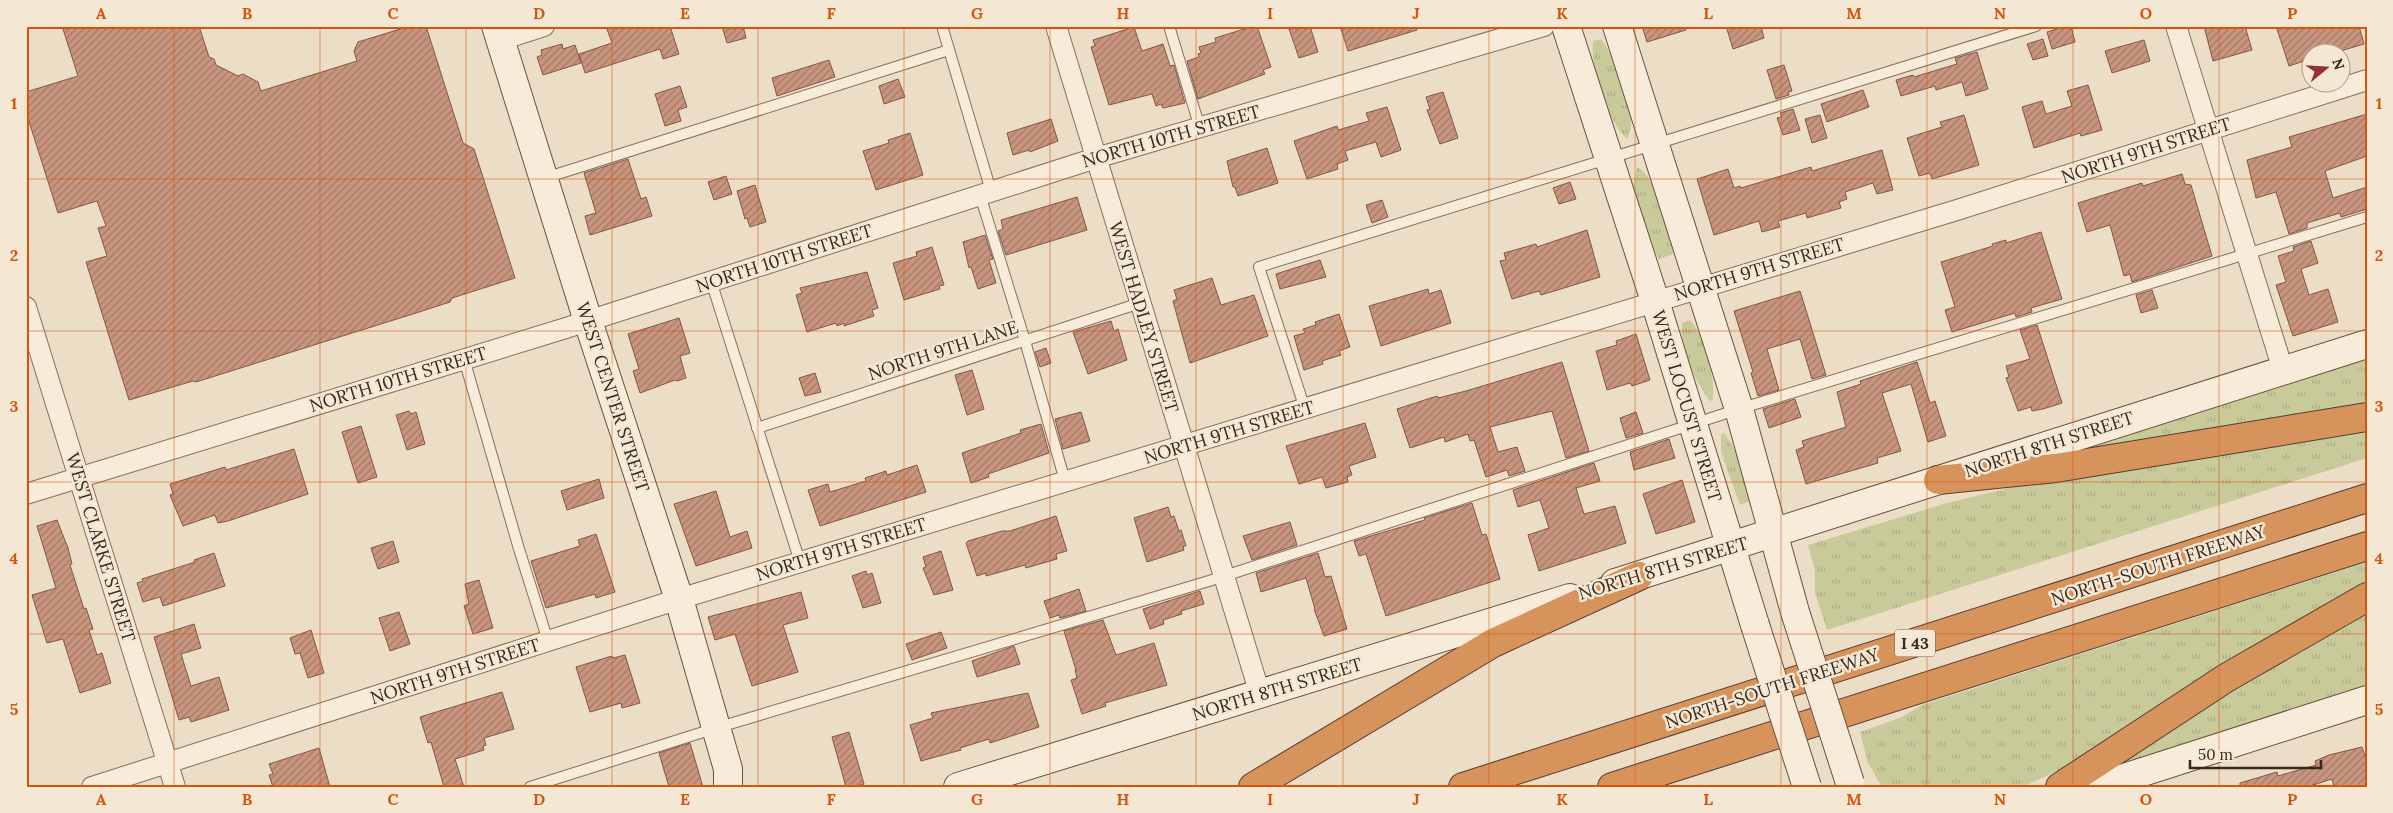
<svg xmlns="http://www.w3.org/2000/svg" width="2393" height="813" viewBox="0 0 2393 813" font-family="Lora,serif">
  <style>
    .grass { fill: url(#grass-tufts) }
    .building { fill: url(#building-hatch); stroke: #855644 }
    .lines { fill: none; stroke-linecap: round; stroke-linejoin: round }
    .lane-casing { stroke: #876e5d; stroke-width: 12 }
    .street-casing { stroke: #876e5d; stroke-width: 22 }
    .secondary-casing { stroke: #685040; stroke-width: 30 }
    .highway-casing { stroke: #553d30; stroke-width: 30 }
    .lane { stroke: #f7ebd9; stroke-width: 10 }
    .street { stroke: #f7ebd9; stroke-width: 20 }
    .secondary { stroke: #f7ebd9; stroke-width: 28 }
    .highway { stroke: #d7935c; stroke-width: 28 }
    .secondary-bridge-casing { stroke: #685040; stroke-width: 30; stroke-linecap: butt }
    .secondary-bridge { stroke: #f7ebd9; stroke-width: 28 }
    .grid { fill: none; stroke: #d6540e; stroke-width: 1; stroke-opacity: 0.55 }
    .labels { text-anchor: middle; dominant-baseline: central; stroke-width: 5; stroke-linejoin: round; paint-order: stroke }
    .shield { fill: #f4e8d5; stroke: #706256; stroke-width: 1 }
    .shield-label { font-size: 16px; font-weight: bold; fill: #382920 }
    .street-label { font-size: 18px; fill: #382920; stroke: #f4e8d5 }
    .neatline { fill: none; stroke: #d6540e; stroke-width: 2 }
    .grid-label { font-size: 16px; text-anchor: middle; font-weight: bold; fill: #d6540e }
  </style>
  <defs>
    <pattern id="grass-tufts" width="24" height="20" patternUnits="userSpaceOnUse" patternTransform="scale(1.25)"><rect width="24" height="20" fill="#c9ca9a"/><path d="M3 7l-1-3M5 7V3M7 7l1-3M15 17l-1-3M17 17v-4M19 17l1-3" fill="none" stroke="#adae84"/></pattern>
    <pattern id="building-hatch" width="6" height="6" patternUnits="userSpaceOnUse" patternTransform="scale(1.25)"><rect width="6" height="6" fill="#c8957e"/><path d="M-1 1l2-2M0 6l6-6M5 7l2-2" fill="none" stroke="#a37a67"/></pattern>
  </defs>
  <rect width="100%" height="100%" fill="#ecddc6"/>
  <g class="grass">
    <path d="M1601 39C1613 52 1631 105 1631 123 1631 128 1629 134 1627 139 1607 120 1590 68 1593 41Z"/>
    <path d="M1637 167C1658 179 1671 231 1673 254L1659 259 1653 248 1633 190Z"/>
    <path d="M1690 320C1708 341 1714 373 1713 400L1710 401C1694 380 1680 350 1682 323Z"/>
    <polygon points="2367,358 2367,405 2087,452 2086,446"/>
    <polygon points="2367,426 2367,458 1827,630 1815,593 1815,571 1808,545 1947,503 2017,486"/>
    <polygon points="1724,433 1735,450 1754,500 1740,505 1721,452 1721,435"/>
    <polygon points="2367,562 2367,582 2255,646 2058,771 2022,787 1882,787 1868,763 1860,732 1902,717 1922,705"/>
    <polygon points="2367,605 2367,690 2149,758 2116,766 2114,761"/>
  </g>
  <g class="building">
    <polygon points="71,26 199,26 209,57 214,59 216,65 238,76 243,74 258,82 261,91 357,61 354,51 358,42 410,26 426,26 463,143 474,149 515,278 452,298 450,302 416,313 196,382 193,381 129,400 86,262 107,256 98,228 106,226 97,201 58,213 26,112 26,92 78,76 63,29"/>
    <polygon points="616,26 670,26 679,54 663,59 660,49 585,73 579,54 612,43 607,29"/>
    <polygon points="722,26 743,26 746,38 727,43"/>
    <polygon points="1254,26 1257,26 1271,67 1263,70 1265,74 1198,99 1187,61 1199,57 1198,54 1201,53 1199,47 1216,42 1215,38"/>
    <polygon points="1288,26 1310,26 1318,52 1299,58"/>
    <polygon points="1340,26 1417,26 1417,30 1348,51"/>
    <polygon points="1642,26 1685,26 1686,30 1647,42"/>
    <polygon points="1726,26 1761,26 1764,38 1733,49"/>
    <polygon points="2066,26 2071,26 2075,42 2052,49 2047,32"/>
    <polygon points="2204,26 2245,26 2252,50 2213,61"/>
    <polygon points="2276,26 2359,26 2364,44 2337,52 2310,52 2310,59 2289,66"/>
    <polygon points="1134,27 1142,51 1163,44 1170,66 1174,65 1185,103 1163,108 1161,104 1156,106 1152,94 1109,105 1091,47 1095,46 1093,40"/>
    <polygon points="2043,39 2048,56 2033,60 2027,44"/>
    <polygon points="2144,40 2150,61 2112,73 2105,51"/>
    <polygon points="562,44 563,49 575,45 581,63 543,75 537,57 542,55 541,50"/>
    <polygon points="1977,52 1988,89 1966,96 1962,82 1936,90 1935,86 1901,96 1896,80 1913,75 1914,77 1957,64 1955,58"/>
    <polygon points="829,60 835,77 777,96 772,78"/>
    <polygon points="1784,65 1792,91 1788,92 1789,95 1776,99 1767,70"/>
    <polygon points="898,79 905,97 884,104 879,86"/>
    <polygon points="2088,85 2102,130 2081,136 2080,133 2034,148 2022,107 2042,101 2046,114 2072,106 2067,91"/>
    <polygon points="680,86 687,107 678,110 681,121 665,126 655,94"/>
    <polygon points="1863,90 1869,107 1827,122 1821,104"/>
    <polygon points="1443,92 1458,138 1440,144 1427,110 1430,109 1426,97"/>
    <polygon points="1387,107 1401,150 1381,157 1376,142 1345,151 1348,160 1337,164 1338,169 1307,179 1294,141 1337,126 1338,130 1369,121 1366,113"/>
    <polygon points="1793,109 1800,130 1783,135 1777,118 1782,117 1780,113"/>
    <polygon points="2367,114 2367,156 2325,171 2333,198 2367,187 2367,209 2341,217 2340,213 2307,223 2307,228 2289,234 2276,192 2256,198 2247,160 2292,147 2289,137"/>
    <polygon points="1820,115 1827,138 1812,143 1805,119"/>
    <polygon points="1964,115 1979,165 1932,179 1930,173 1919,176 1907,138 1942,127 1940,122"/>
    <polygon points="1051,119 1058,141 1030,152 1029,150 1013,155 1007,133"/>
    <polygon points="910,133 923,175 876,190 863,151 889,143 888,140"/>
    <polygon points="1267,148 1278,183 1238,196 1235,187 1233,187 1227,161"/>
    <polygon points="1882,150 1893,190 1877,194 1873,183 1845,192 1847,199 1839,202 1841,208 1807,218 1806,213 1778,221 1780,227 1762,232 1759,221 1714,235 1697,179 1728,169 1734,188 1740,186 1741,188 1811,167 1812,171"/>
    <polygon points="628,159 641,199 646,197 652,216 590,235 585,216 596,213 584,173"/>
    <polygon points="2182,174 2185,184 2191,185 2212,256 2132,282 2130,274 2124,276 2110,225 2087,232 2078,203 2142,183 2143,186"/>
    <polygon points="726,176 732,194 714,200 708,182"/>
    <polygon points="1570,182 1576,199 1559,204 1553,188"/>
    <polygon points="755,185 766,222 750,227 747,218 745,219 737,191"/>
    <polygon points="1077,197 1087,230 1006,255 998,231 1003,229 1001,220"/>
    <polygon points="1382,200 1388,217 1372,223 1366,205"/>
    <polygon points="1587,230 1600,277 1541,295 1539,291 1512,299 1500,261 1506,260 1504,253 1536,244 1537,247"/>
    <polygon points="2041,232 2062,299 2031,308 2032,312 2016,317 2015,313 1952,332 1945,310 1955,307 1941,262 1993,246 1992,244 2006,240 2006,243"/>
    <polygon points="985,235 993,259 989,260 996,283 978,289 971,267 969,268 963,242"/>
    <polygon points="2311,241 2318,263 2301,269 2309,295 2328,289 2338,322 2293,336 2276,285 2286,282 2278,256 2294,251 2293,247"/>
    <polygon points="932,247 944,285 939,286 940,289 904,300 893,263 917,256 916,252"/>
    <polygon points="1320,260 1326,277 1280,289 1276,274"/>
    <polygon points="867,272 878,308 872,310 874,316 844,326 844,323 837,326 836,323 807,332 796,295 802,293 800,288"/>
    <polygon points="1212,278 1221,305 1254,295 1268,336 1190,363 1173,301 1177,299 1174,290"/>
    <polygon points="1428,289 1429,294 1441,290 1451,323 1381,346 1369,306"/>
    <polygon points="2152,290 2158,308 2141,313 2136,295"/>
    <polygon points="1800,291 1826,375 1812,379 1800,339 1767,349 1779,390 1758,396 1751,373 1753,372 1734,311"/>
    <polygon points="1339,314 1350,347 1339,351 1341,355 1322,361 1323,364 1304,370 1294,336 1305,333 1303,329 1316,325 1315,322"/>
    <polygon points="679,318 690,353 680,356 686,378 677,381 675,380 640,393 633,371 639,369 628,334"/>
    <polygon points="1111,321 1114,331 1118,329 1127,360 1088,374 1073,332"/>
    <polygon points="2037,325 2062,403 2043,409 2032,411 2031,407 2018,411 2006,378 2009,377 2006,366 2030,359 2020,330"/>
    <polygon points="1636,334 1650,380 1632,386 1630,383 1607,390 1596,351 1617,345 1616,341"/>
    <polygon points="1046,348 1051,363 1040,367 1035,352"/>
    <polygon points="1562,362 1589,451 1566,458 1552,411 1490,427 1498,452 1517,447 1525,471 1509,476 1507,470 1486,477 1474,440 1470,441 1468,434 1445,442 1444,437 1410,448 1397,409 1437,396 1438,398 1466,391"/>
    <polygon points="1917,362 1930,403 1935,401 1946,436 1928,442 1911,384 1882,393 1901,451 1877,458 1878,463 1806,484 1796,450 1804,447 1802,441 1846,427 1837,392 1861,384 1860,381"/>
    <polygon points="972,370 984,409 967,415 955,375"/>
    <polygon points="815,373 821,392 805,396 799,378"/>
    <polygon points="1795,399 1801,417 1769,428 1763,409"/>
    <polygon points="409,411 411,414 416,412 425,444 407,450 396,415"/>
    <polygon points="1081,412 1090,441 1063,449 1055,419"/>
    <polygon points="1636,412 1643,433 1626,438 1620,418"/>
    <polygon points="1365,423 1376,457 1349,466 1352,475 1347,477 1348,482 1326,488 1322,477 1299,484 1286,446"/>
    <polygon points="1041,424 1049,453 988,474 989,477 971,483 962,453 1021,433 1020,430"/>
    <polygon points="361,426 377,477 358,483 342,432"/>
    <polygon points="1669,439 1675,458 1634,470 1630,452"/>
    <polygon points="294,449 308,494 228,521 218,523 215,515 183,526 170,495 173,494 170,484 225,467 226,470"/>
    <polygon points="1594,463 1600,481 1576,488 1584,514 1615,506 1626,543 1539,571 1528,535 1549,528 1540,500 1518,507 1513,490"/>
    <polygon points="917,465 926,492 820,526 808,490 828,484 830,492 866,481 865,478 886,471 887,475"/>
    <polygon points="599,479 604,498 567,510 561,491"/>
    <polygon points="1682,480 1695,522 1656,534 1643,494"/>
    <polygon points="716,491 730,537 747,531 752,548 696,566 674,504"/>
    <polygon points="1472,503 1482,535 1486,534 1500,579 1386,616 1366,554 1359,556 1354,541 1425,520 1424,518"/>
    <polygon points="1168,507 1171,517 1174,516 1179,531 1181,530 1186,546 1183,546 1184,550 1147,562 1134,518"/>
    <polygon points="1056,516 1067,551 1056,554 1057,559 1026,568 1025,565 986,576 986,573 977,576 966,543 968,541 1002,531 1010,531"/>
    <polygon points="57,520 68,548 72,564 70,565 84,609 86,608 93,629 89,630 97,655 102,653 111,683 80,693 63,639 47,643 32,595 56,588 37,526"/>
    <polygon points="1290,522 1297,545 1252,560 1243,536"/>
    <polygon points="596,534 615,592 596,598 595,594 546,608 531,561 580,546 578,540"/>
    <polygon points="393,541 399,562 378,569 371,548"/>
    <polygon points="941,551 953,590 934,595 923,568 926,567 923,557"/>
    <polygon points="214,553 225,586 163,606 160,597 143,602 137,583 143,581 142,579 195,562 194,560"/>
    <polygon points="1318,553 1325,577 1331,576 1347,629 1324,636 1314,609 1315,609 1306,578 1261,592 1256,573"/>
    <polygon points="866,571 867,575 872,573 881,603 863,608 852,576"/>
    <polygon points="479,580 493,628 473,634 464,606 469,604 465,584"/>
    <polygon points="1079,589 1086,611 1060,618 1059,615 1050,618 1044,601"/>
    <polygon points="1200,591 1204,604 1181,611 1182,614 1163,620 1164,624 1150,629 1143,609"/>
    <polygon points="801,592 808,618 783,625 798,672 752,686 735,634 715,640 708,617"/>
    <polygon points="399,612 410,644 390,651 379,618"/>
    <polygon points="1103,620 1116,655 1154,643 1167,685 1105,703 1106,706 1082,714 1071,680 1077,678 1075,670 1076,670 1064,631"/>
    <polygon points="194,624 201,648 181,654 191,686 219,677 229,710 191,722 189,717 179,720 154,637"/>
    <polygon points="311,630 324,673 308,678 300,653 295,654 290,638"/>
    <polygon points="941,632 947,648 912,660 906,644"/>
    <polygon points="1014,646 1020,664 977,677 972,661"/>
    <polygon points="625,655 640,703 622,708 621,703 590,712 576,667 612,656 613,658"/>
    <polygon points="502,692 514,729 484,738 486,745 483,746 484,750 455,759 464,787 444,787 431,742 428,743 420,717"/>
    <polygon points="1028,693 1039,727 990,743 989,739 960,748 961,750 921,761 910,725 933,718 931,713"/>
    <polygon points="849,732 864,784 853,787 846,787 832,737"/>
    <polygon points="690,743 703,787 669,787 659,753"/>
    <polygon points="2362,747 2367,762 2367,787 2334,787 2332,779 2307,787 2240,787 2240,783 2277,772 2278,776 2316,765 2315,761 2329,755"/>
    <polygon points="319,748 330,787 273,787 269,775 273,774 269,764"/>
  </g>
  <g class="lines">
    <defs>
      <g id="lane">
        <polyline points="942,26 991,191"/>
        <polyline points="1169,26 1200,128"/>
        <polyline points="545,178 949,50"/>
        <polyline points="980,195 1025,341 1065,481"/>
        <polyline points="711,281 800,562"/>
        <polyline points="464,359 519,549 548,641"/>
        <polyline points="1305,409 1259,267 2036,26"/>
        <polyline points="757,428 1140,303"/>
        <polyline points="530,787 716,728 1209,581 1739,409 2367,217"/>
      </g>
      <g id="street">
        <polyline points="1056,26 1260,694"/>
        <polyline points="2176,26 2283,370"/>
        <polyline points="501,40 544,26"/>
        <polyline points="26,307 175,787"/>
        <polyline points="26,494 566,328 1096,158 1544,26"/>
        <polyline points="92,787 679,599 1957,210 2367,80"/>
      </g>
      <g id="secondary">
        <polyline points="496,26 588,321 679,599 728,769 728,787"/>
        <polyline points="1566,26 1655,301 1755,625"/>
        <polyline points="1617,26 1739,409 1795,612"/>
        <polyline points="1615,583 2367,344"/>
        <polyline points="958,787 1570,598"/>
        <polyline points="2096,787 2367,700"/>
      </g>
      <g id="highway">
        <polyline points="1938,480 2056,468 2367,417"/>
        <polyline points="1253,787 1493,643 1639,576"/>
        <polyline points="1463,787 2367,498"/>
        <polyline points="1612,787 2367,546"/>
        <polyline points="2060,787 2226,678 2367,597"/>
      </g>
    </defs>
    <use href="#lane" class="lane-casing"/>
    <use href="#street" class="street-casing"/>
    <use href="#secondary" class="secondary-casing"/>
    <use href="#highway" class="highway-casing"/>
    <use href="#lane" class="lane"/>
    <use href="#street" class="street"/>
    <use href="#secondary" class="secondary"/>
    <use href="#highway" class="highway"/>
    <defs>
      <g id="secondary-bridge">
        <polyline points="1795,612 1850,783"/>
        <polyline points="1755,625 1807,787"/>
      </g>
    </defs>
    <use href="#secondary-bridge" class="secondary-bridge-casing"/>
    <use href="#secondary-bridge" class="secondary-bridge"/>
  </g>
  <path class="grid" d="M174 26V787M320 26V787M466 26V787M612 26V787M758 26V787M904 26V787M1050 26V787M1196 26V787M1343 26V787M1489 26V787M1635 26V787M1781 26V787M1927 26V787M2073 26V787M2219 26V787M26 179H2367M26 331H2367M26 482H2367M26 634H2367"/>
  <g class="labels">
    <rect class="shield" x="1895" y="629.5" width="40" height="27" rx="4"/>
    <g class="shield-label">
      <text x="1915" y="643">I 43</text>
    </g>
    <g class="street-label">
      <text transform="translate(1171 136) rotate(-16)">NORTH 10TH STREET</text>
      <text transform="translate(2146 150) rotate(-18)">NORTH 9TH STREET</text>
      <text transform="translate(784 258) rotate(-18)">NORTH 10TH STREET</text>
      <text transform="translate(1759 269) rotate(-17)">NORTH 9TH STREET</text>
      <text transform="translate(1144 317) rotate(73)">WEST HADLEY STREET</text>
      <text transform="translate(943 350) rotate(-18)">NORTH 9TH LANE</text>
      <text transform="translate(398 379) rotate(-17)">NORTH 10TH STREET</text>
      <text transform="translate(613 397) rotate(72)">WEST CENTER STREET</text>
      <text transform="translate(1687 406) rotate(73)">WEST LOCUST STREET</text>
      <text transform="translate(1229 432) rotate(-17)">NORTH 9TH STREET</text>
      <text transform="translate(2049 444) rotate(-18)">NORTH 8TH STREET</text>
      <text transform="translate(101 547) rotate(73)">WEST CLARKE STREET</text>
      <text transform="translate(841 549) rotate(-17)">NORTH 9TH STREET</text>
      <text transform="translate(2158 565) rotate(-18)">NORTH-SOUTH FREEWAY</text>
      <text transform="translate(1663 568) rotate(-17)">NORTH 8TH STREET</text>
      <text transform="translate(455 671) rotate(-18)">NORTH 9TH STREET</text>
      <text transform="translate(1772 688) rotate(-18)">NORTH-SOUTH FREEWAY</text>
      <text transform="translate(1277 689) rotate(-17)">NORTH 8TH STREET</text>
    </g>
  </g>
  <rect width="2393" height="813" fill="none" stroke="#f4e8d5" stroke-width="55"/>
  <g transform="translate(2326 68) rotate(72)"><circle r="24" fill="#f4e8d5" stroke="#a99c8d"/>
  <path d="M0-4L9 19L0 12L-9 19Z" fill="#93303b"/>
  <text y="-8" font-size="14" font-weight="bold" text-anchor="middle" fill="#382920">N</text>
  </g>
  <path d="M2190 760v8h131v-8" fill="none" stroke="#382920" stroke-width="2.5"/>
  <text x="2198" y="760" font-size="15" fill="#382920" stroke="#f4e8d5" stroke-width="4" paint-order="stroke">50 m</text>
  <rect x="28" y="28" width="2338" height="758" class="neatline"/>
  <g class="grid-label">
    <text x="101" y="19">A</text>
    <text x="247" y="19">B</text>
    <text x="393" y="19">C</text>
    <text x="539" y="19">D</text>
    <text x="685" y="19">E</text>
    <text x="831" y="19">F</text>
    <text x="977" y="19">G</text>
    <text x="1123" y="19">H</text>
    <text x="1270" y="19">I</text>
    <text x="1416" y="19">J</text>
    <text x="1562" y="19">K</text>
    <text x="1708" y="19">L</text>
    <text x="1854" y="19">M</text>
    <text x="2000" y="19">N</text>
    <text x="2146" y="19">O</text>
    <text x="2292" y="19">P</text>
    <text x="14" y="109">1</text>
    <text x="2379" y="109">1</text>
    <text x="14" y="261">2</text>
    <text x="2379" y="261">2</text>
    <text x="14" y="412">3</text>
    <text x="2379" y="412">3</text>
    <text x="14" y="564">4</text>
    <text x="2379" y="564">4</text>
    <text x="14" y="715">5</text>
    <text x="2379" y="715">5</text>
    <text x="101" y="805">A</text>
    <text x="247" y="805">B</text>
    <text x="393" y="805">C</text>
    <text x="539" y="805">D</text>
    <text x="685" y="805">E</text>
    <text x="831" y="805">F</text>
    <text x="977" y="805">G</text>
    <text x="1123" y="805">H</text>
    <text x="1270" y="805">I</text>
    <text x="1416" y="805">J</text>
    <text x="1562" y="805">K</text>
    <text x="1708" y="805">L</text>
    <text x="1854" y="805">M</text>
    <text x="2000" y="805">N</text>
    <text x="2146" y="805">O</text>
    <text x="2292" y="805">P</text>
  </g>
</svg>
